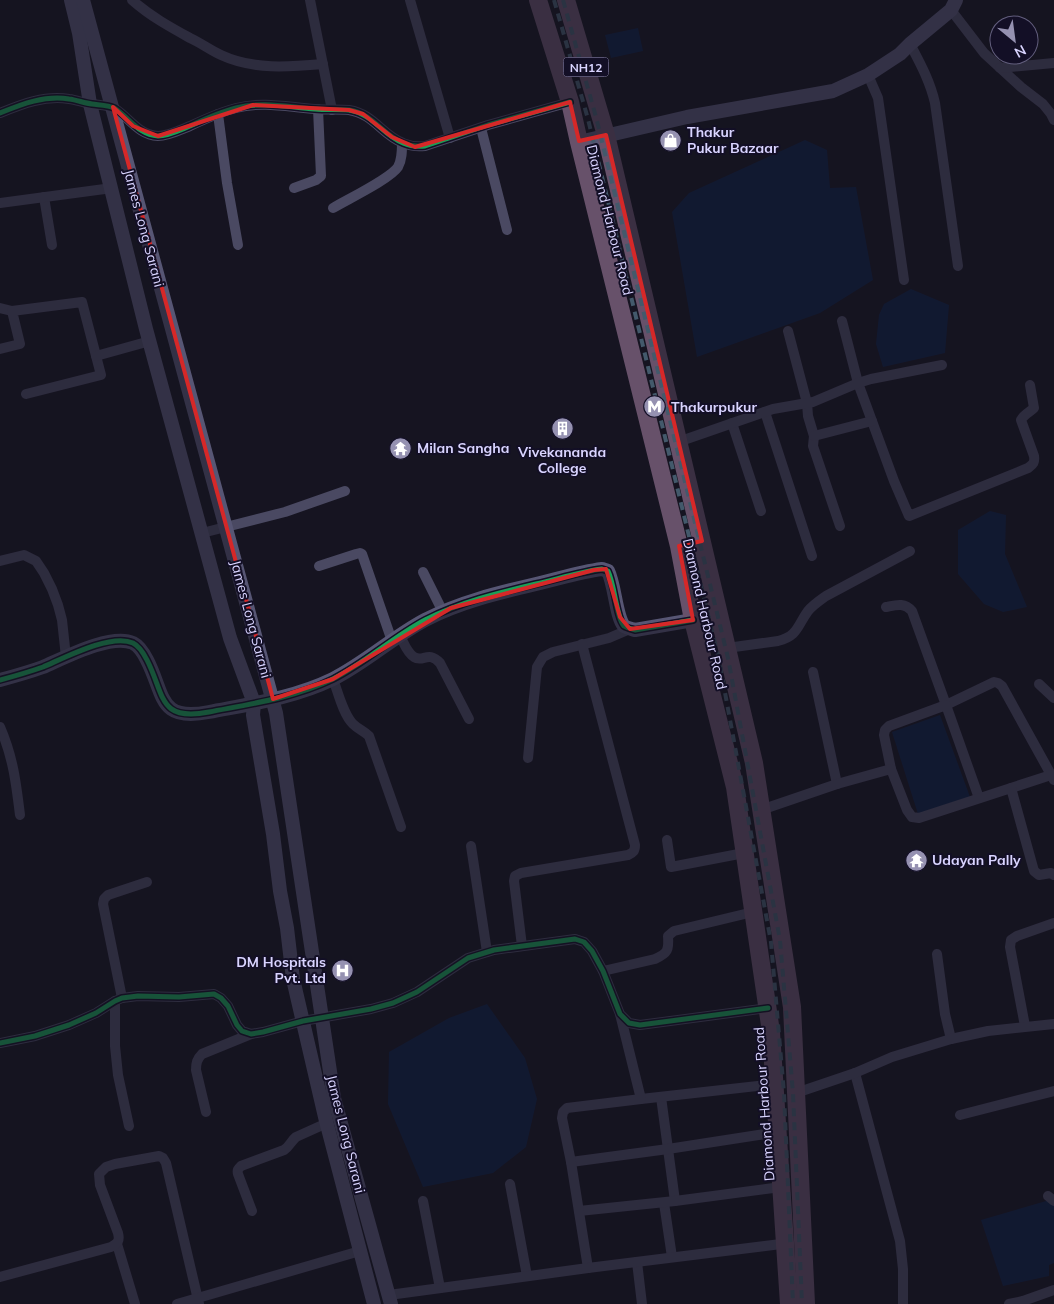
<svg xmlns="http://www.w3.org/2000/svg" width="1054" height="1304" viewBox="0 0 1054 1304" font-family="Mulish,sans-serif">
  <style>
    .water { fill: #0d2144 }
    .lines { fill: none; stroke-linecap: round; stroke-linejoin: round }
    .street { stroke: #4a4962; stroke-width: 10 }
    .secondary { stroke: #575674; stroke-width: 14 }
    .highway { stroke: #67516a; stroke-width: 18 }
    .rail { stroke: #43596b; stroke-width: 4; stroke-dasharray: 8 6; stroke-linecap: butt }
    .cycleway-casing { stroke: #130f26; stroke-width: 8 }
    .cycleway { stroke: #1a9f57; stroke-width: 5 }
    .marked { fill: none; stroke: #d62828; stroke-width: 4; stroke-linejoin: round }
    .labels { text-anchor: middle; dominant-baseline: central; stroke-width: 4; stroke-linejoin: round; paint-order: stroke }
    .shield { fill: #130f26; stroke: #9e99be; stroke-width: 1 }
    .shield-label { font-size: 12px; font-weight: bold; fill: #d9d4ff }
    .poi-label { font-size: 14px; font-weight: bold; fill: #d9d4ff; stroke: #130f26; text-anchor: start }
    .street-label { font-size: 14px; fill: #d9d4ff; stroke: #130f26 }
  </style>
  <rect width="100%" height="100%" fill="#161421"/>
  <g class="water">
    <polygon points="638,28 643,51 611,58 605,35"/>
    <polygon points="805,140 827,150 830,188 856,187 873,280 820,313 697,357 672,212 689,193"/>
    <polygon points="911,289 949,305 945,353 883,367 876,344 879,315 884,304"/>
    <polygon points="990,511 1006,515 1005,554 1027,607 1003,612 984,604 958,574 958,530"/>
    <polygon points="940,715 970,797 918,814 892,732"/>
    <polygon points="487,1004 525,1058 537,1099 526,1147 493,1173 423,1187 388,1104 389,1052 449,1018"/>
    <polygon points="1053,1199 1054,1205 1054,1263 1049,1265 1049,1276 1003,1286 981,1220"/>
  </g>
  <g class="lines">
    <g class="street">
      <path d="M132 0C150 16 170 27 190 38 201 43 210 50 221 55 253 70 289 67 323 64"/>
      <polyline points="310,0 332,110"/>
      <polyline points="410,0 450,138"/>
      <polyline points="951,10 984,53 1021,87 1043,104 1051,114 1054,120"/>
      <path d="M910 44C920 63 930 81 935 103L958 266"/>
      <polyline points="1000,68 1054,63"/>
      <polyline points="868,75 878,98 904,280"/>
      <path d="M0 113C22 104 45 95 69 99 77 100 84 103 92 104 98 105 108 105 114 108 129 117 138 135 158 136 168 136 180 130 190 126 205 119 220 112 236 108 263 101 287 107 315 109 326 110 338 109 349 110 374 114 382 135 403 143 410 146 417 147 425 146L488 125 570 102"/>
      <polyline points="218,114 227,183 238,245"/>
      <polyline points="481,128 507,230"/>
      <polyline points="294,188 316,180 321,176 318,109"/>
      <polyline points="44,197 52,245"/>
      <polyline points="0,203 112,188"/>
      <path d="M333 208C348 199 390 179 398 167 402 160 402 151 402 143"/>
      <polyline points="0,308 12,311"/>
      <path d="M842 321 858 383 894 481 909 516 1028 468C1033 464 1035 463 1034 456L1021 420C1024 414 1030 412 1034 408L1030 385"/>
      <polyline points="788,331 807,403 808,416 814,436 813,446 840,526"/>
      <polyline points="0,349 20,344 12,311 82,302 101,375 26,394"/>
      <polyline points="96,356 150,341"/>
      <polyline points="765,412 812,556"/>
      <polyline points="732,423 761,511"/>
      <polyline points="814,436 872,421"/>
      <polyline points="678,442 773,409 813,402 858,383 871,379 942,365"/>
      <polyline points="202,533 285,512 345,491"/>
      <polyline points="0,561 24,555 36,561 44,573 52,589 58,605 62,620 66,657"/>
      <polyline points="319,566 356,554 360,553 362,554 392,641"/>
      <polyline points="423,572 443,612"/>
      <path d="M886 607C896 605 904 602 912 611L946 705 994 682 998 683 1002 686 1054 780"/>
      <path d="M400 636C404 643 407 653 414 657 423 663 428 650 440 663L469 719"/>
      <path d="M727 648 778 641C798 636 797 626 808 611 813 605 819 601 826 596L910 551"/>
      <polyline points="813,672 837,784"/>
      <path d="M333 679C338 692 343 714 353 724 358 729 364 731 369 736L401 827"/>
      <polyline points="1039,684 1054,698"/>
      <path d="M0 727C13 757 16 782 20 815"/>
      <polyline points="528,758 537,667 543,657 553,652 609,638 630,629"/>
      <polyline points="891,769 884,735 885,730 889,726 946,705 979,798"/>
      <polyline points="1011,788 1051,775"/>
      <polyline points="761,810 837,784 891,769 907,810 912,817 919,818 1011,788 1034,871 1039,875 1051,873 1054,875"/>
      <polyline points="667,840 671,867 744,853"/>
      <polyline points="471,846 487,952"/>
      <path d="M522 946 514 881 515 876 521 873 628 855C633 853 635 851 635 845L582 644"/>
      <polyline points="937,954 945,1014 951,1039"/>
      <path d="M603 971 655 959C668 953 669 950 668 936L674 931 753 912"/>
      <polyline points="122,998 103,904 104,899 108,895 147,882"/>
      <polyline points="115,1001 115,1046 118,1075 129,1126"/>
      <polyline points="1025,1026 1010,947 1011,940 1017,936 1054,923"/>
      <polyline points="0,1043 35,1036 69,1025 96,1013 115,1001 122,998 138,996 179,997 214,994 221,998 228,1006 237,1025 242,1031 251,1034 263,1032 303,1021 371,1009 393,1003 417,992 468,958 494,950 575,939 584,942 592,951 603,971 620,1014 629,1023 640,1025 768,1008"/>
      <polyline points="855,1073 900,1241 903,1269 903,1304"/>
      <polyline points="796,1093 855,1073 892,1057 951,1039 988,1031 1054,1024"/>
      <polyline points="661,1097 675,1201"/>
      <polyline points="641,1099 775,1084"/>
      <path d="M206 1112 196 1070C196 1063 197 1059 202 1054L251 1034"/>
      <polyline points="960,1115 1054,1091"/>
      <polyline points="571,1162 668,1149 778,1132"/>
      <polyline points="510,1184 527,1276"/>
      <polyline points="1048,1196 1054,1201"/>
      <polyline points="423,1201 440,1288"/>
      <polyline points="664,1203 672,1257"/>
      <path d="M252 1211 238 1174C237 1170 238 1169 241 1166L284 1150C290 1146 291 1141 296 1137L327 1123"/>
      <polyline points="579,1211 675,1201 781,1187"/>
      <polyline points="117,1244 135,1304"/>
      <polyline points="637,1262 642,1304"/>
      <polyline points="588,1268 571,1162 562,1118 563,1112 567,1108 641,1099 620,1014"/>
      <path d="M0 1277 111 1247C118 1243 120 1241 118 1233L100 1185 99 1174 106 1167 115 1164 159 1156 163 1158 166 1163 199 1304"/>
      <polyline points="389,1295 588,1268 789,1243"/>
      <polyline points="177,1304 360,1251"/>
      <polyline points="1009,1304 1023,1301 1054,1290"/>
    </g>
    <g class="secondary">
      <polyline points="71,0 79,33 90,104 146,329 230,638 254,703 253,715 273,834 280,891 287,928 293,979 325,1117 374,1304"/>
      <polyline points="83,0 276,713 334,1098 391,1304"/>
      <polyline points="579,142 687,117 833,91 868,75 900,54 910,44 951,10 956,0"/>
      <path d="M0 680C15 676 29 672 43 667 64 658 111 633 133 643 139 646 144 654 147 660 165 695 158 722 209 712 250 704 294 698 333 679 365 663 393 637 425 620 460 602 498 593 536 584 558 579 579 572 602 569L608 571C615 585 616 617 624 626 627 628 632 629 635 630L693 620"/>
    </g>
    <g class="highway">
      <polyline points="538,0 570,102 579,142 679,546 693,620 735,787 771,1032 789,1304"/>
      <polyline points="566,0 606,135 754,763 792,1007 806,1304"/>
    </g>
    <g class="rail">
      <polyline points="554,0 588,119 719,660 771,942 784,1093 793,1304"/>
      <polyline points="563,0 596,117 728,658 780,940 793,1093 802,1304"/>
    </g>
    <defs>
      <g id="cycleway">
        <path d="M0 113C22 104 45 95 69 99 77 100 84 103 92 104 98 105 108 105 114 108 129 117 138 135 158 136 168 136 180 130 190 126 205 119 220 112 236 108 263 101 287 107 315 109 326 110 338 109 349 110 374 114 382 135 403 143 410 146 417 147 425 146L488 125 570 102"/>
        <path d="M0 680C15 676 29 672 43 667 64 658 111 633 133 643 139 646 144 654 147 660 165 695 158 722 209 712 250 704 294 698 333 679 365 663 393 637 425 620 460 602 498 593 536 584 558 579 579 572 602 569L608 571C615 585 616 617 624 626 627 628 632 629 635 630L693 620"/>
        <polyline points="0,1043 35,1036 69,1025 96,1013 115,1001 122,998 138,996 179,997 214,994 221,998 228,1006 237,1025 242,1031 251,1034 263,1032 303,1021 371,1009 393,1003 417,992 468,958 494,950 575,939 584,942 592,951 603,971 620,1014 629,1023 640,1025 768,1008"/>
      </g>
    </defs>
    <use href="#cycleway" class="cycleway-casing"/>
    <use href="#cycleway" class="cycleway"/>
  </g>
  <path d="M0 0H1054V1304H0ZM570 102 579 141 606 135 702 541 679 546 693 620 630 629 620 617 606 569 594 570 451 608 333 679 273 699 113 107 133 126 158 136 253 105 349 110 363 114 392 137 415 147Z" fill="#161421" fill-opacity=".55" fill-rule="evenodd"/>
  <path class="marked" d="M570 102 579 141 606 135 702 541 679 546 693 620 630 629 620 617 606 569 594 570 451 608 333 679 273 699 113 107 133 126 158 136 253 105 349 110 363 114 392 137 415 147Z"/>
  <defs>
    <symbol id="shop-disc" viewBox="-11 -11 22 22"><circle r="9.5" fill="#9591b1" stroke="#130f26"/><path d="M-5-2.5h2.3a2.7 3.5 0 0 1 5.4 0H5L5.5 6h-11ZM-1.5-2.5h3a1.5 2.3 0 0 0-3 0Z" fill="#fff"/></symbol>
    <symbol id="metro-disc" viewBox="-11 -11 22 22"><circle r="9.5" fill="#9591b1" stroke="#130f26"/><path d="M-5.5 5V-5H-3L0 0L3-5H5.5V5H3V-.5L0 4L-3-.5V5Z" fill="#fff"/></symbol>
    <symbol id="building-disc" viewBox="-11 -11 22 22"><circle r="9.5" fill="#9591b1" stroke="#130f26"/><path d="M-4-6H4V6H1V3H-1V6H-4ZM-2.5-4.3h1.7v1.8h-1.7ZM.8-4.3h1.7v1.8H.8ZM-2.5-1h1.7V.8h-1.7ZM.8-1h1.7V.8H.8Z" fill="#fff"/></symbol>
    <symbol id="temple-disc" viewBox="-11 -11 22 22"><circle r="9.5" fill="#9591b1" stroke="#130f26"/><path d="M0-6L5-2H3V0L6.5 2.5H4V6H1.5V3h-3V6H-4V2.5H-6.5L-3 0V-2H-5Z" fill="#fff"/></symbol>
    <symbol id="hospital-disc" viewBox="-11 -11 22 22"><circle r="9.5" fill="#9591b1" stroke="#130f26"/><path d="M-5-5h3v3.5h4V-5h3V5h-3V1.5h-4V5h-3Z" fill="#fff"/></symbol>
  </defs>
  <g fill-rule="evenodd">
    <use href="#shop-disc" x="658" y="128" width="25" height="25"/>
    <use href="#metro-disc" x="642" y="394" width="25" height="25"/>
    <use href="#building-disc" x="550" y="416" width="25" height="25"/>
    <use href="#temple-disc" x="388" y="436" width="25" height="25"/>
    <use href="#temple-disc" x="904" y="848" width="25" height="25"/>
    <use href="#hospital-disc" x="330" y="958" width="25" height="25"/>
  </g>
  <g class="labels">
    <rect class="shield" x="563.5" y="57.5" width="45" height="19" rx="4"/>
    <g class="shield-label">
      <text x="586" y="67">NH12</text>
    </g>
    <g class="poi-label">
      <text x="687" y="132">Thakur<tspan x="687" dy="16">Pukur Bazaar</tspan></text>
      <text x="671" y="407">Thakurpukur</text>
      <text x="417" y="448">Milan Sangha</text>
      <text x="562" y="452" text-anchor="middle">Vivekananda<tspan x="562" dy="16">College</tspan></text>
      <text x="932" y="860">Udayan Pally</text>
      <text x="326" y="962" text-anchor="end">DM Hospitals<tspan x="326" dy="16">Pvt. Ltd</tspan></text>
    </g>
    <g class="street-label">
      <text transform="translate(610 220) rotate(76)">Diamond Harbour Road</text>
      <text transform="translate(144 228) rotate(75)">James Long Sarani</text>
      <text transform="translate(705 614) rotate(77)">Diamond Harbour Road</text>
      <text transform="translate(251 619) rotate(75)">James Long Sarani</text>
      <text transform="translate(764 1104) rotate(-94)">Diamond Harbour Road</text>
      <text transform="translate(346 1134) rotate(76)">James Long Sarani</text>
    </g>
  </g>
  <g transform="translate(1014 40) rotate(151)"><circle r="24" fill="#130f26" stroke="#625e7d"/>
  <path d="M0-4L9 19L0 12L-9 19Z" fill="#9591b1"/>
  <text y="-8" font-size="14" font-weight="bold" text-anchor="middle" fill="#d9d4ff">N</text>
  </g>
</svg>
